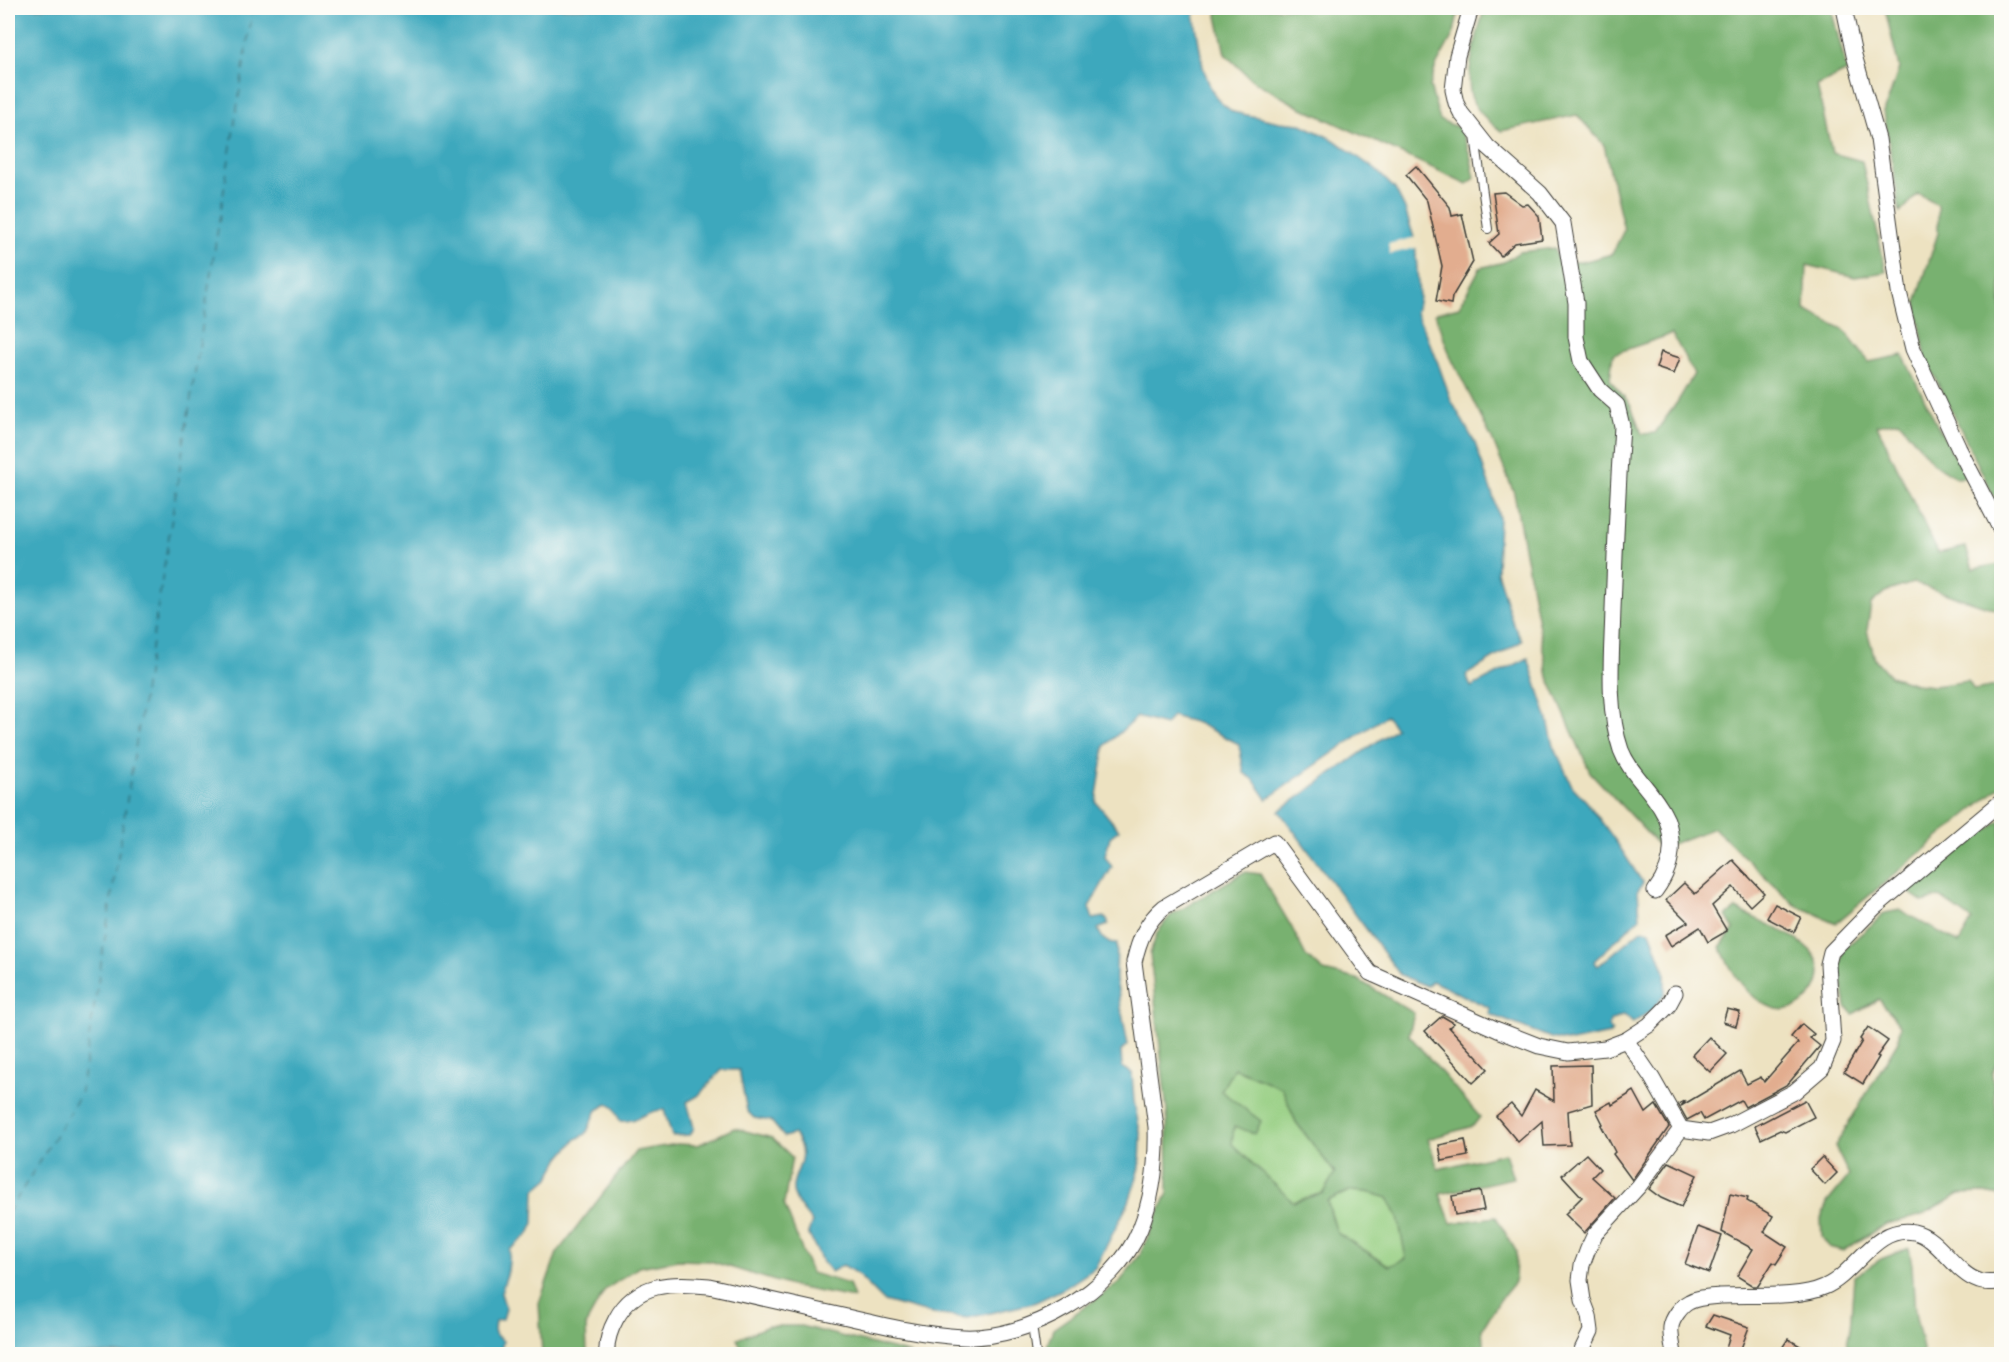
<svg xmlns="http://www.w3.org/2000/svg" width="2009" height="1362" viewBox="0 0 2009 1362" font-family="Alegreya,serif">
  <style>
    .green { fill: #95ce81; stroke: #58754e; stroke-width: 1.5 }
    .forest { fill: #78b16f; stroke: #4a6646; stroke-width: 1.5; fill-rule: evenodd }
    .water { fill: #3da8bd; stroke: #2c626c; stroke-width: 1.5 }
    .pier { fill: #ede2c1 }
    .lines { fill: none; stroke-linecap: round; stroke-linejoin: round }
    .ferry { stroke: #2c626c; stroke-width: 1.5; stroke-dasharray: 8 6; stroke-linecap: butt }
    .building { fill: #e2ad8f }
    .lane-casing { stroke: #3b3a35; stroke-width: 10 }
    .street-casing { stroke: #3b3a35; stroke-width: 17 }
    .lane { stroke: #fff; stroke-width: 8 }
    .street { stroke: #fff; stroke-width: 15 }
  </style>
  <rect width="100%" height="100%" fill="#fdfcf7"/>
  <filter id="ink" filterUnits="userSpaceOnUse"><feTurbulence type="fractalNoise" baseFrequency=".0167" numOctaves="2"/><feDisplacementMap in="SourceGraphic" scale="12" xChannelSelector="R" yChannelSelector="G"/><feConvolveMatrix kernelMatrix="1 2 1 2 8 2 1 2 1" color-interpolation-filters="sRGB"/></filter>
  <filter id="wash" filterUnits="userSpaceOnUse"><feTurbulence type="fractalNoise" baseFrequency=".008" numOctaves="4" result="noise"/><feDisplacementMap in="SourceGraphic" scale="24" xChannelSelector="R" yChannelSelector="G"/><feGaussianBlur stdDeviation="1.35" result="paint"/><feColorMatrix in="noise" values="0 0 0 0 0 0 0 0 0 0 0 0 0 0 0 0 0 1.4 0 .05"/><feComposite in="paint" operator="in"/></filter>
  <g filter="url(#wash)">
    <rect width="100%" height="100%" fill="#ede2c1"/>
    <g class="green">
      <polygon points="1234,1068 1282,1088 1296,1122 1335,1173 1323,1193 1293,1202 1231,1144 1234,1126 1221,1091"/>
      <polygon points="1349,1191 1367,1192 1388,1198 1398,1217 1407,1258 1390,1266 1337,1233 1327,1201"/>
    </g>
    <g class="forest">
      <polygon points="1218,8 1459,8 1454,33 1435,68 1430,87 1440,120 1460,128 1470,155 1475,178 1467,184 1296,105 1252,80 1225,54 1217,16"/>
      <path d="M1484 8H1831L1847 71 1817 86 1832 153 1862 161 1886 272 1855 277 1807 265 1805 310 1843 329 1869 362 1903 355 1937 425 1966 477 1957 478 1933 463 1899 421 1877 425 1938 553 1966 547 1973 569 1999 564 2001 568V611L1913 583 1885 592 1871 604 1867 630 1875 659 1890 676 1916 684 1934 686 1968 681 1974 690 2001 685V786L1836 923 1794 904 1714 828 1661 848 1590 772 1548 677 1514 493 1492 439 1451 358 1435 313 1459 307 1480 268 1504 262 1519 252 1555 248 1559 262H1582L1612 254 1624 230 1604 145 1577 115 1501 131C1488 121 1472 108 1470 91 1466 67 1479 31 1484 8ZM1672 334 1694 374 1678 401 1655 433 1642 434 1630 404 1610 380 1613 354Z"/>
      <polygon points="1878,8 2001,8 2001,511 1926,359 1916,302 1938,233 1938,205 1918,194 1900,213 1884,112 1899,68 1885,9"/>
      <polygon points="2001,820 2002,1052 1992,1073 2001,1149 2001,1196 1984,1193 1960,1194 1920,1216 1886,1224 1843,1251 1829,1247 1822,1237 1821,1219 1827,1203 1849,1176 1835,1146 1898,1041 1900,1025 1879,999 1853,1014 1846,1007 1840,968 1844,949 1885,913 1900,910 1959,943 1972,920 1940,897 1923,902 1907,891"/>
      <path d="M1244 872 1260 874 1291 926 1306 956 1324 971 1357 979 1414 1013 1409 1035 1480 1117 1473 1126 1428 1139 1438 1169 1505 1153 1513 1178 1440 1194 1451 1223 1496 1217 1516 1251 1515 1282 1500 1300 1482 1329 1484 1354H1047L1048 1343 1053 1329 1119 1283 1139 1256 1168 1193 1167 1112 1150 954 1157 933 1170 916ZM1234 1068 1282 1088 1296 1122 1335 1173 1323 1193 1293 1202 1232 1144 1234 1126 1255 1134 1261 1121 1221 1091ZM1349 1191 1367 1192 1388 1198 1398 1217 1406 1259 1389 1266 1337 1233 1327 1201Z"/>
      <path d="M1736 909C1757 920 1801 936 1814 955 1833 981 1802 1018 1773 1008 1746 998 1732 972 1720 947L1734 929 1726 916Z"/>
      <polygon points="734,1128 772,1138 792,1157 784,1204 811,1273 849,1284 854,1298 794,1287 710,1261 678,1260 639,1267 605,1290 586,1324 587,1354 542,1354 539,1303 557,1253 636,1151 677,1144 698,1145"/>
      <polygon points="1909,1248 1912,1265 1915,1313 1924,1354 1845,1354 1850,1330 1854,1277 1881,1259"/>
      <polygon points="768,1326 801,1326 912,1354 745,1354 737,1339"/>
    </g>
    <path class="water" d="M8 8H1193L1203 67 1211 89 1220 102 1233 112 1280 122 1301 124 1334 140 1376 170 1395 189 1405 209 1415 241 1419 297 1416 313 1434 352 1451 400 1475 443 1493 496 1499 517 1497 572 1513 624 1522 641 1466 675 1471 687 1528 658 1548 720 1554 746 1572 786 1587 802 1617 843 1643 883 1638 890 1640 918 1594 961 1598 966 1642 929 1650 931 1665 972V993L1653 1009 1633 1023 1624 1015 1610 1021 1609 1027 1612 1031 1610 1034 1571 1042 1551 1038 1489 1014 1490 1008 1432 981 1427 986 1400 975 1279 811 1396 728 1386 716 1267 799 1253 779 1244 773 1239 744 1197 723 1172 716 1165 725 1137 717 1105 746 1096 802 1119 830 1110 837 1105 856 1112 867 1089 907 1093 919 1104 917 1108 921V925L1098 929C1103 940 1105 943 1117 943L1116 980 1128 1045 1121 1051 1122 1067 1132 1073 1134 1101 1141 1137 1140 1168 1129 1202 1095 1268 1065 1288 1034 1303 968 1318 932 1314 884 1301 857 1274 843 1265 831 1272 822 1261 808 1233 812 1222C806 1214 798 1206 795 1198 785 1176 815 1162 794 1134L784 1137 771 1121 754 1118 747 1111 739 1070H722L698 1096 687 1102 694 1128 690 1135 672 1136 664 1110C648 1109 637 1123 620 1121L614 1108 608 1104 597 1110 586 1134 576 1139 560 1158 549 1178 535 1190 534 1223 529 1234 510 1250 508 1271 501 1293 506 1309 503 1319 495 1321C493 1332 494 1335 503 1341L501 1351 503 1354H8Z"/>
    <polygon class="pier" points="1417,237 1419,247 1390,254 1388,244"/>
    <g class="lines">
      <polyline class="ferry" points="8,1213 80,1095 253,8"/>
    </g>
    <g id="blocks">
      <g class="building">
        <polygon points="1416,166 1450,207 1452,216 1462,214 1473,262 1452,297 1451,304 1436,301 1442,266 1427,201 1406,175"/>
        <polygon points="1504,192 1522,205 1528,204 1539,216 1542,239 1515,243 1501,256 1489,243 1499,234 1493,193"/>
        <polygon points="1661,352 1680,358 1674,374 1656,368"/>
        <polygon points="1733,860 1764,893 1750,906 1733,887 1712,906 1727,931 1708,942 1700,927 1671,946 1665,935 1688,922 1666,900 1684,883 1695,894"/>
        <polygon points="1775,904 1801,917 1794,932 1767,918"/>
        <polygon points="1727,1009 1740,1012 1736,1026 1723,1022"/>
        <polygon points="1442,1016 1454,1023 1449,1027 1488,1069 1473,1083 1425,1031"/>
        <polygon points="1802,1024 1814,1034 1810,1038 1820,1046 1788,1084 1745,1107 1741,1100 1704,1120 1700,1113 1687,1120 1678,1104 1686,1100 1681,1106 1740,1071 1747,1084 1761,1077 1764,1082 1798,1043 1791,1037"/>
        <polygon points="1868,1027 1888,1041 1877,1056 1879,1057 1863,1084 1844,1072 1862,1041 1860,1039"/>
        <polygon points="1709,1037 1727,1054 1710,1072 1692,1055"/>
        <polygon points="1591,1065 1592,1104 1568,1111 1570,1145 1544,1146 1542,1121 1518,1142 1496,1116 1511,1104 1521,1116 1535,1090 1554,1101 1553,1066"/>
        <polygon points="1634,1091 1646,1113 1656,1105 1669,1127 1632,1180 1613,1154 1615,1152 1601,1125 1603,1124 1596,1110 1611,1102 1612,1105"/>
        <polygon points="1805,1100 1814,1117 1785,1132 1780,1130 1761,1139 1755,1126"/>
        <polygon points="1465,1140 1468,1156 1442,1161 1439,1145"/>
        <polygon points="1586,1154 1600,1169 1592,1177 1615,1198 1584,1233 1565,1214 1582,1197 1562,1175"/>
        <polygon points="1822,1157 1837,1173 1825,1185 1810,1169"/>
        <polygon points="1669,1162 1697,1175 1681,1207 1661,1198 1649,1189"/>
        <polygon points="1480,1191 1484,1210 1455,1215 1452,1196"/>
        <polygon points="1730,1194 1748,1198 1747,1201 1773,1216 1764,1232 1787,1247 1776,1264 1773,1262 1758,1286 1753,1286 1737,1276 1753,1249 1722,1232"/>
        <polygon points="1698,1227 1722,1236 1709,1273 1685,1264"/>
        <polygon points="1713,1315 1749,1327 1739,1354 1724,1354 1730,1335 1706,1326"/>
        <polygon points="1788,1339 1814,1354 1778,1354"/>
      </g>
    </g>
  </g>
  <g filter="url(#ink)">
    <use href="#blocks" fill-opacity="0" stroke="#3b3a35" stroke-width="1.5"/>
    <g class="lines">
      <defs>
        <g id="lane">
          <polyline points="1475,136 1488,229"/>
          <polyline points="1032,1325 1036,1354"/>
        </g>
        <g id="street">
          <path d="M1471 8 1457 56 1453 90 1456 103 1461 113 1487 146 1540 193 1563 223 1576 303V337L1581 361 1600 390 1617 405 1622 426C1618 487 1615 548 1613 609 1612 654 1606 706 1621 750 1630 774 1653 791 1664 814 1669 822 1670 831 1671 840 1673 859 1666 876 1655 891"/>
          <polyline points="1844,8 1854,55 1878,139 1899,292 1913,349 1959,449 2002,532"/>
          <polyline points="1626,1040 1652,1078 1681,1129"/>
          <path d="M607 1354C606 1342 610 1330 616 1319 636 1282 672 1282 709 1286 755 1296 801 1307 847 1317 885 1326 924 1335 963 1337 1028 1340 1115 1291 1140 1229 1153 1197 1157 1162 1156 1127L1134 962C1139 940 1146 922 1164 907L1274 842 1370 973 1498 1030 1539 1046 1568 1052 1605 1048 1626 1040 1649 1025 1668 1006 1675 993"/>
          <polyline points="1580,1354 1591,1331 1589,1316 1583,1300 1580,1280 1582,1265 1588,1249 1595,1234 1639,1186 1681,1129 1709,1133 1731,1125 1794,1092 1822,1068 1833,1041 1828,964 1831,952 1874,908 2002,801"/>
          <path d="M1674 1354C1673 1346 1670 1336 1671 1327 1672 1319 1681 1306 1689 1302 1698 1297 1709 1297 1720 1296 1749 1294 1798 1299 1824 1287 1856 1274 1874 1225 1914 1232 1939 1237 1955 1274 1979 1281 1985 1284 1995 1282 2002 1282"/>
        </g>
      </defs>
      <use href="#lane" class="lane-casing"/>
      <use href="#street" class="street-casing"/>
      <use href="#lane" class="lane"/>
      <use href="#street" class="street"/>
    </g>
  </g>
  <rect width="2009" height="1362" fill="none" stroke="#fdfcf7" stroke-width="30"/>
</svg>
